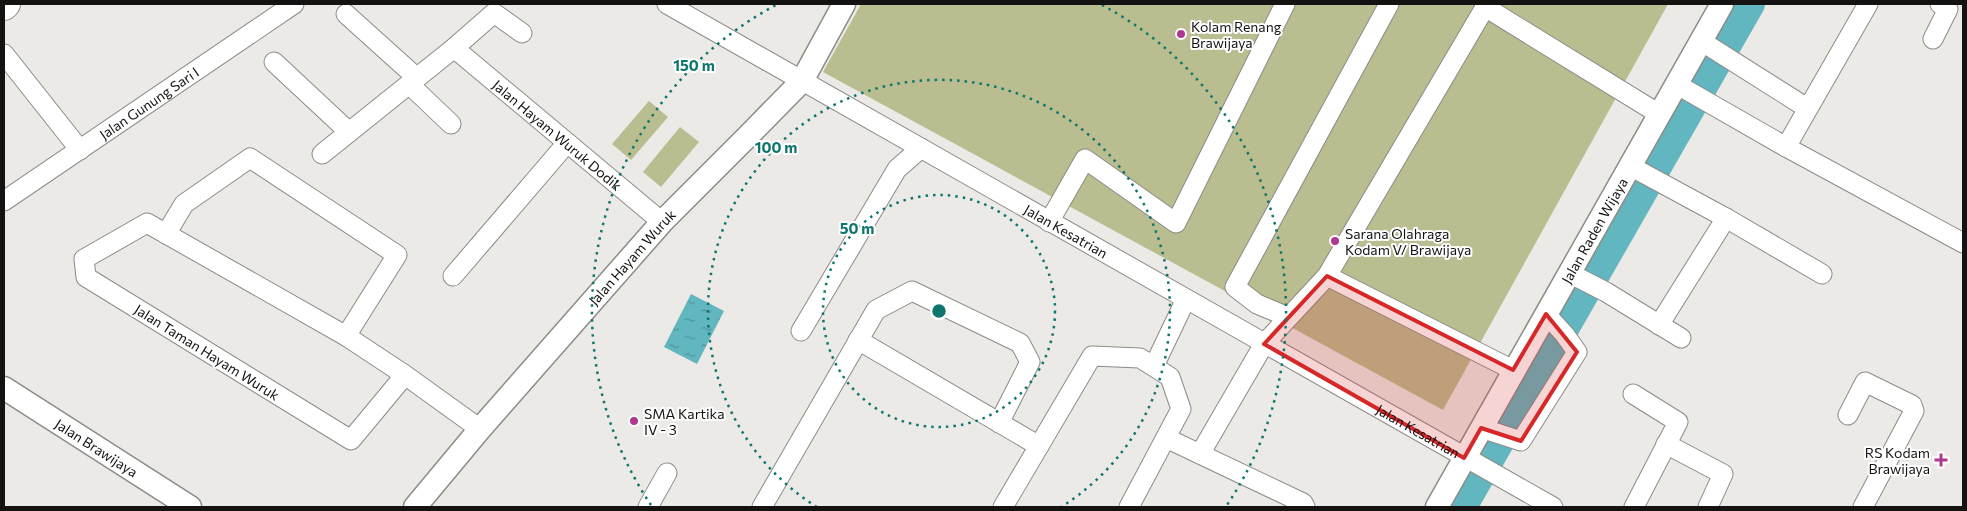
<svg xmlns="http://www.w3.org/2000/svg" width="1967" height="511" viewBox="0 0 1967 511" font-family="Commissioner,sans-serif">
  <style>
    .park { fill: #b9bd8f }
    .water { fill: url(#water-ripples) }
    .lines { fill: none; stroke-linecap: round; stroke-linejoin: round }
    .river { stroke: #61b6bf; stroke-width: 28 }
    .minor-casing { stroke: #8c8b87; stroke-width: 21 }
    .tertiary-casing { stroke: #8c8b87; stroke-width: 25 }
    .primary-casing { stroke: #8c8b87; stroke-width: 30 }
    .minor { stroke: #fff; stroke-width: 19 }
    .tertiary { stroke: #fff; stroke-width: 22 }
    .primary { stroke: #fff; stroke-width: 28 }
    .marked { fill: #d62828; fill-opacity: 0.2; stroke: #d62828; stroke-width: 4; stroke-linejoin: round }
    .ring { fill: none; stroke: #0f766e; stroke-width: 2.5; stroke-dasharray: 2.5 5 }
    .poi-dot { fill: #ae3991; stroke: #fff; stroke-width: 2 }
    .labels { text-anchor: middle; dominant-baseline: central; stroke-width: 4; stroke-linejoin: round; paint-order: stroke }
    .poi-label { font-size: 14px; fill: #141312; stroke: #fff; text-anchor: start }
    .street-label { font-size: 14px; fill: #141312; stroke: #fff }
    .centre { fill: #0f766e; stroke: #fff; stroke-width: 2.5 }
    .ring-label { font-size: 15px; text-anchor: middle; font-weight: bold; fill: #0f766e; stroke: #fff; stroke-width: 4; stroke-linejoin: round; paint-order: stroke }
  </style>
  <defs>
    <pattern id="water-ripples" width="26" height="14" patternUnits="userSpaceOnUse" patternTransform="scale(1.25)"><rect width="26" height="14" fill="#61b6bf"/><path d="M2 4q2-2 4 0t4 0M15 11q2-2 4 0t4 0" fill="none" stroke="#4f939a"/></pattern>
  </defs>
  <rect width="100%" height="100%" fill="#eceae6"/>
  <g class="park">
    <polygon points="861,4 1668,4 1443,410 823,72"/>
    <polygon points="649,101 668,117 631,160 612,144"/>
    <polygon points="680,127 699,142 661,187 643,172"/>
  </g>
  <polygon class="water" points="691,294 724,311 697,364 664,347"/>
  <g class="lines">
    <polyline class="river" points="1463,507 1751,4"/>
    <defs>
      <g id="minor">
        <path id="s1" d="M667 4 1553 507"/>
        <polyline points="1485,7 1659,114"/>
        <polyline points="346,14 417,78"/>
        <polyline points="1933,39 1948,9 1940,4"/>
        <polyline points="1701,41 1807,108"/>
        <path id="s2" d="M454 48 662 222"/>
        <polyline points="4,54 80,150"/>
        <polyline points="274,62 349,132"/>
        <polyline points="409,84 451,124"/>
        <polyline points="1676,84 1786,147 1963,243"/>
        <polyline points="1786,147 1868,4"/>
        <polyline points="322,154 454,48 494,13 522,33"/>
        <polyline points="1630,166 1726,218 1822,274"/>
        <path id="s3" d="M4 201 294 4"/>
        <polyline points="1049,222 1085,159 1176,223 1285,4"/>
        <polyline points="166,234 184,204 250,158 397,255 346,336"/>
        <polyline points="1569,273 1606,292 1681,338"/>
        <polyline points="453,276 567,143"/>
        <polyline points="1327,276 1513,370"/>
        <polyline points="1288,317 1257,304 1235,287 1389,4"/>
        <polyline points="1659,325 1726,218"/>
        <polyline points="801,331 897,169 921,148"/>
        <polyline points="858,340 1039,446"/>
        <polyline points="1154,366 1186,299"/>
        <polyline points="405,375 351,440 86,277 84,259 147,223 346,336 405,375 480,429"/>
        <polyline points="1633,394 1678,422 1634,507"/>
        <polyline points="1848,415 1865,382 1912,405 1914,411 1863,507"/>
        <polyline points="1481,428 1521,441 1577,352 1565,335 1546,314"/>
        <polyline points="1166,438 1303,503 1305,507"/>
        <polyline points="1666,444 1723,474 1708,507"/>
        <polyline points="1200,454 1264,344 1327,276 1487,4"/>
        <polyline points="648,507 667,473"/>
        <polyline points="762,507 876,310 912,291 1020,343 1030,362 999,423"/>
        <polyline points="1003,507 1092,356 1140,358 1170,377 1181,409 1129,507"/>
      </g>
      <g id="tertiary">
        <path id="s4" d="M4 388 190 507"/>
        <path id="s5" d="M415 507 480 429 662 222 748 136 802 81 844 4"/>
        <path id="s6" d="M1437 507 1722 4"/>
      </g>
      <polyline id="primary" points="4,6 6,4"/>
    </defs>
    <use href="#minor" class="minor-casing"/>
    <use href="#tertiary" class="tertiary-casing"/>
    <use href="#primary" class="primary-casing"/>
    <use href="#minor" class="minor"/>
    <use href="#tertiary" class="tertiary"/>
    <use href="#primary" class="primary"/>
  </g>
  <path class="marked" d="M1327 276 1513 370 1546 314 1577 352 1521 441 1481 428 1464 458 1264 344Z"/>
  <g class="ring">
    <circle cx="939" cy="311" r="116"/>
    <path d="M817 507A231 231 0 1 1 1061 507"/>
    <path d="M651 505A347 347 0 0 1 776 5M1102 5A347 347 0 0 1 1227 505"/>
  </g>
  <g class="poi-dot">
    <circle cx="1181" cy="34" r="5"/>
    <circle cx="1335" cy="241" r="5"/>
    <circle cx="634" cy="421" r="5"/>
    <path d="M1938.5 452.5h5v5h5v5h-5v5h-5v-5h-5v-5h5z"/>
  </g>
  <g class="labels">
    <g class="poi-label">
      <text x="1191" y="26">Kolam Renang<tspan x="1191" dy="16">Brawijaya</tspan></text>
      <text x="1345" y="233">Sarana Olahraga<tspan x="1345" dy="16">Kodam V/ Brawijaya</tspan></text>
      <text x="644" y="413">SMA Kartika<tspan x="644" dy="16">IV - 3</tspan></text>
      <text x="1930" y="452" text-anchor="end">RS Kodam<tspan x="1930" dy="16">Brawijaya</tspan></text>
    </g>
    <g class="street-label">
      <text stroke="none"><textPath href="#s3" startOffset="175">Jalan Gunung Sari I</textPath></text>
      <text stroke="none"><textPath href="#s2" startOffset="135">Jalan Hayam Wuruk Dodik</textPath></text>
      <text stroke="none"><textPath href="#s1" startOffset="459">Jalan Kesatrian</textPath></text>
      <text stroke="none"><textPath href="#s6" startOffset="318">Jalan Raden Wijaya</textPath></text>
      <text stroke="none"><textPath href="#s5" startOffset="331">Jalan Hayam Wuruk</textPath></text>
      <text transform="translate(207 352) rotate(32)">Jalan Taman Hayam Wuruk</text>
      <text stroke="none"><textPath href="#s1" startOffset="864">Jalan Kesatrian</textPath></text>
      <text stroke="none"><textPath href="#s4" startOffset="110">Jalan Brawijaya</textPath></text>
    </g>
  </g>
  <circle cx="939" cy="311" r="8" class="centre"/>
  <g class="ring-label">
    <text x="694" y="71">150 m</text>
    <text x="776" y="153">100 m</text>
    <text x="857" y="234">50 m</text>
  </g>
  <rect width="1967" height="511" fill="none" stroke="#141312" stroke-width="10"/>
</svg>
